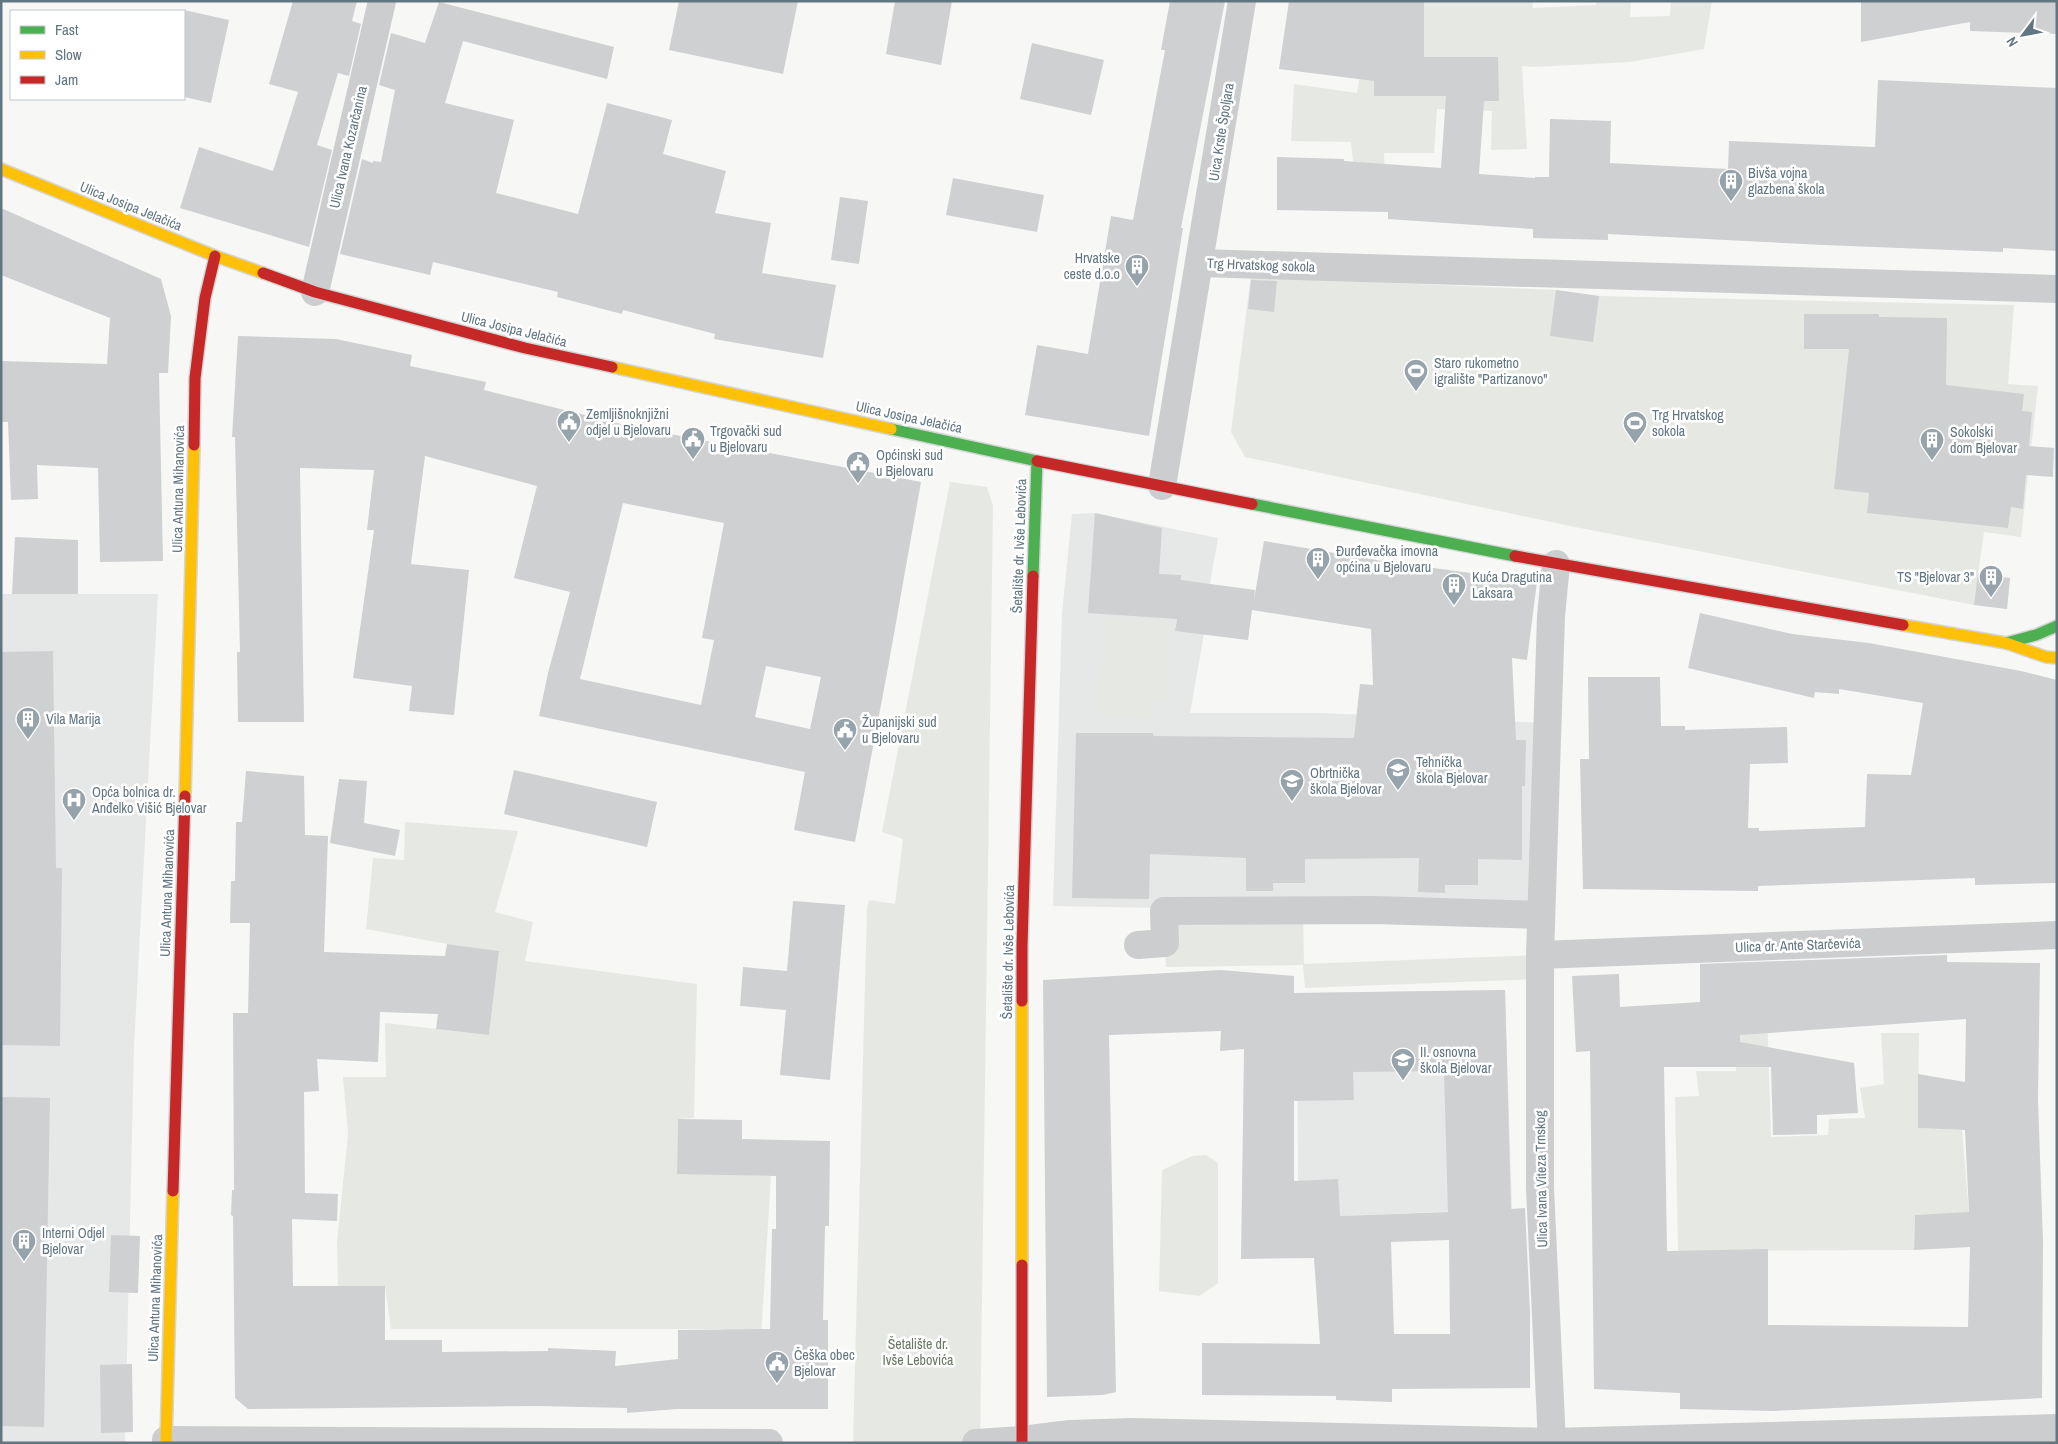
<svg xmlns="http://www.w3.org/2000/svg" width="2058" height="1444" viewBox="0 0 2058 1444" font-family="'Archivo Narrow',sans-serif">
  <style>
    .built { fill: #e6e8e7 }
    .green { fill: #e6e9e3 }
    .building { fill: #ced0d1; fill-rule: evenodd }
    .lines { fill: none; stroke-linecap: round; stroke-linejoin: round }
    .fast-casing { stroke: #d4d5d5; stroke-width: 14 }
    .slow-casing { stroke: #d4d5d5; stroke-width: 14 }
    .jam-casing { stroke: #d4d5d5; stroke-width: 14 }
    .street { stroke: #cccdce; stroke-width: 28 }
    .fast { stroke: #4caf50; stroke-width: 11 }
    .slow { stroke: #ffc107; stroke-width: 11 }
    .jam { stroke: #c62828; stroke-width: 11 }
    .labels { text-anchor: middle; dominant-baseline: central; stroke-width: 5; stroke-linejoin: round; paint-order: stroke }
    .street-label { font-size: 14px; fill: #627681; stroke: #fff }
    .poi-label { font-size: 14px; fill: #627681; stroke: #fff; text-anchor: start }
    .park-label { font-size: 14px; fill: #687961; stroke: #fff }
  </style>
  <rect width="100%" height="100%" fill="#f7f7f6"/>
  <g class="built">
    <polygon points="1095,513 1218,538 1208,595 1180,592 1175,631 1204,634 1190,713 1322,713 1547,723 1541,915 1053,906 1062,613 1072,514"/>
    <polygon points="1,594 158,594 134,1047 125,1443 1,1443"/>
    <polygon points="1505,990 1512,1209 1340,1216 1298,1181 1297,993"/>
  </g>
  <g class="green">
    <polygon points="1372,1 1532,1 1533,8 1596,5 1596,1 1631,1 1630,17 1670,16 1671,1 1712,1 1704,49 1630,62 1533,67 1522,66 1527,149 1491,150 1492,111 1437,109 1434,153 1384,153 1385,183 1355,179 1351,142 1291,141 1294,84 1357,93"/>
    <polygon points="1251,275 1278,278 1556,290 1599,296 2014,305 2008,384 2038,386 2021,537 1984,532 1978,574 2010,578 2007,609 1974,605 1570,526 1245,457 1231,432"/>
    <polygon points="950,482 987,487 993,506 980,1443 853,1443 867,908 869,900 895,904 903,839 882,832"/>
    <polygon points="1104,618 1171,622 1166,701 1155,701 1154,718 1099,715"/>
    <polygon points="405,822 518,831 495,912 533,922 525,961 697,984 694,1118 678,1119 677,1173 771,1176 761,1337 722,1329 391,1329 385,1286 338,1286 337,1242 348,1134 343,1077 386,1077 385,1023 489,1035 499,951 447,944 366,929 373,858 404,860"/>
    <polygon points="1303,910 1304,964 1540,955 1540,979 1305,988 1303,965 1166,967 1164,911"/>
    <polygon points="1767,1009 1771,1137 1828,1135 1829,1119 1865,1118 1860,1088 1884,1084 1881,1033 1919,1033 1918,1128 1962,1130 1969,1213 1915,1215 1914,1250 1678,1251 1675,1097 1699,1096 1696,1071 1736,1071 1738,1012"/>
    <polygon points="1206,1155 1218,1163 1218,1283 1199,1296 1159,1291 1162,1170 1192,1156"/>
  </g>
  <g class="building">
    <polygon points="293,1 357,1 352,21 361,24 349,76 338,73 317,145 332,150 309,247 180,208 199,147 273,171 298,92 269,84"/>
    <polygon points="679,1 798,1 783,74 669,50"/>
    <polygon points="895,1 952,1 941,65 886,54"/>
    <polygon points="1170,1 1225,1 1181,228 1183,228 1149,436 1025,415 1037,345 1088,354 1111,216 1133,220 1165,50 1161,50"/>
    <polygon points="1289,1 1424,1 1424,57 1498,57 1499,101 1484,101 1479,174 1535,178 1535,177 1549,177 1550,119 1611,121 1610,163 1728,169 1729,141 1875,147 1878,80 2057,88 2057,251 2003,248 2003,252 1823,245 1608,234 1608,240 1533,238 1533,229 1388,219 1388,212 1277,210 1277,157 1344,159 1344,161 1441,168 1446,96 1374,96 1374,81 1279,69"/>
    <polygon points="1861,1 2057,1 2057,34 1970,31 1970,22 1861,42"/>
    <polygon points="439,2 614,47 607,79 463,41 445,103 514,120 496,193 578,214 607,103 672,120 663,154 726,171 715,213 771,223 762,273 836,285 823,358 714,339 715,334 623,310 622,314 557,297 558,292 433,262 430,275 340,254 362,159 373,163 373,161 381,162 395,90 379,85 391,33 425,43"/>
    <polygon points="184,10 229,20 211,103 184,97"/>
    <polygon points="1032,43 1104,60 1091,115 1020,99"/>
    <polygon points="953,178 1044,195 1037,232 946,215"/>
    <polygon points="840,197 868,201 859,264 831,260"/>
    <polygon points="1,208 161,279 171,316 168,373 159,373 163,561 100,562 98,468 37,465 38,499 11,500 8,422 1,422 1,361 107,364 110,318 1,275"/>
    <polygon points="1251,280 1277,281 1274,312 1248,309"/>
    <polygon points="1556,290 1599,296 1593,342 1550,336"/>
    <polygon points="1804,314 1879,314 1879,317 1947,318 1946,385 2024,394 2022,411 2032,412 2029,446 2054,448 2053,477 2026,475 2023,509 2011,507 2008,528 1867,513 1869,493 1834,489 1849,349 1804,349"/>
    <path d="M238 336 336 339 412 355 410 366 486 382 484 390 629 426 921 482 887 673 855 842 794 830 805 772 539 716 548 673 570 592 514 578 537 486 425 456 411 564 469 570 454 715 409 711 412 686 353 678 374 530H367L374 470 300 468 304 722H238L237 652H240L235 437H232ZM623 503 724 523 702 638 714 640 701 705 580 679ZM766 666 821 677 810 729 755 717Z"/>
    <polygon points="1095,513 1162,528 1159,574 1181,575 1181,580 1255,590 1254,600 1264,541 1382,561 1537,582 1527,660 1512,658 1516,740 1526,740 1525,786 1522,786 1522,860 1478,859 1478,885 1445,885 1445,893 1418,892 1419,858 1305,859 1305,883 1273,883 1273,891 1246,891 1246,858 1150,854 1149,899 1072,898 1076,733 1153,733 1153,736 1354,738 1360,684 1373,685 1371,629 1252,610 1248,640 1175,631 1177,619 1088,613"/>
    <polygon points="15,537 78,540 78,594 12,594"/>
    <polygon points="1978,574 2010,578 2007,609 1974,605"/>
    <polygon points="1700,613 1792,634 1869,643 2021,671 2057,680 2057,883 1975,885 1975,878 1758,886 1758,891 1583,889 1580,759 1589,759 1588,677 1660,677 1661,726 1685,726 1685,730 1787,727 1788,763 1750,764 1748,828 1759,828 1759,831 1865,827 1867,774 1911,775 1923,703 1839,689 1839,694 1815,692 1814,698 1688,668"/>
    <polygon points="53,651 56,868 62,868 60,1046 1,1045 1,652"/>
    <polygon points="514,770 657,802 647,847 504,814"/>
    <polygon points="246,771 304,776 305,835 328,836 324,952 445,956 447,944 499,951 489,1035 436,1029 438,1014 380,1012 378,1062 317,1059 319,1091 304,1092 305,1193 338,1194 337,1221 292,1219 293,1286 385,1286 385,1340 442,1340 442,1352 548,1351 548,1348 616,1351 615,1366 678,1359 678,1330 770,1329 772,1229 776,1229 776,1176 677,1174 678,1119 742,1120 742,1139 830,1141 829,1226 825,1226 823,1320 828,1320 828,1409 677,1409 627,1413 627,1408 539,1406 248,1409 235,1398 233,1216 231,1215 232,1190 234,1190 233,1013 248,1013 250,923 230,923 231,881 235,881 236,822 242,822"/>
    <polygon points="339,779 367,781 364,823 400,830 395,856 330,843"/>
    <polygon points="793,901 845,905 830,1080 780,1075 786,1010 740,1006 743,967 787,971"/>
    <path d="M1947 955V962L2040 963 2038 1100 2043 1242 2042 1398 1774 1411 1680 1409V1393L1594 1389 1590 1051 1576 1052 1572 976 1619 974 1620 1007 1700 1002V964ZM1966 1019 1965 1082 1918 1074V1128L1965 1130 1969 1212 1915 1215 1914 1250 1970 1247 1968 1327 1768 1325V1249L1667 1251 1664 1067H1771L1773 1135 1817 1134V1115L1858 1113 1854 1063 1740 1042V1035Z"/>
    <path d="M1221 970 1294 976V993L1505 990 1511 1209 1525 1208 1530 1312V1388L1392 1389V1402L1336 1400V1396L1202 1395V1343L1320 1344 1314 1258 1241 1259 1244 1049 1220 1051 1221 1031 1109 1035 1116 1392 1103 1395 1047 1397 1043 980ZM1444 1071 1448 1212 1340 1216 1338 1179 1294 1181V1101L1354 1100 1353 1072ZM1449 1240 1450 1334H1394L1391 1242Z"/>
    <polygon points="1,1097 50,1098 44,1427 1,1426"/>
    <polygon points="111,1235 140,1236 138,1293 109,1292"/>
    <polygon points="132,1364 133,1432 101,1433 100,1365"/>
  </g>
  <g class="lines">
    <defs>
      <g id="fast">
        <polyline points="891,429 1037,461 1033,576"/>
        <polyline points="1252,504 1515,556"/>
        <polyline points="2006,643 2036,635 2057,626"/>
      </g>
      <g id="slow">
        <polyline points="1,169 215,256 263,273"/>
        <polyline points="612,367 891,429"/>
        <polyline points="1903,625 2006,643 2046,657 2057,658"/>
        <polyline points="185,796 194,445"/>
        <polyline points="1022,1001 1022,1265"/>
        <polyline points="166,1443 173,1191"/>
      </g>
      <g id="jam">
        <polyline points="263,273 315,292 525,348 612,367"/>
        <polyline points="194,445 195,378 205,298 215,256"/>
        <polyline points="1037,461 1252,504"/>
        <polyline points="1515,556 1903,625"/>
        <polyline points="1022,1001 1022,946 1033,576"/>
        <polyline points="173,1191 185,796"/>
        <polyline points="1022,1265 1022,1443"/>
      </g>
    </defs>
    <use href="#fast" class="fast-casing"/>
    <use href="#slow" class="slow-casing"/>
    <use href="#jam" class="jam-casing"/>
    <g class="street">
      <polyline points="1200,263 2057,289"/>
      <polyline points="315,292 382,1"/>
      <polyline points="1162,486 1242,1"/>
      <polyline points="1138,945 1165,943 1164,911 1374,910 1541,915"/>
      <polyline points="1540,955 2057,935"/>
      <polyline points="166,1440 769,1443"/>
      <polyline points="976,1443 1022,1440 1070,1434 1132,1432 1552,1442 2057,1428"/>
      <polyline points="1552,1443 1540,1188 1540,955 1551,616 1556,564"/>
    </g>
    <use href="#fast" class="fast"/>
    <use href="#slow" class="slow"/>
    <use href="#jam" class="jam"/>
  </g>
  <defs>
    <symbol id="building-pin" viewBox="-11 -11 22 30"><path d="M0 17L-7.5 6A9.5 9.5 0 1 1 7.5 6Z" fill="#96a3aa" stroke="#fff"/><path d="M-4-6H4V6H1V3H-1V6H-4ZM-2.5-4.3h1.7v1.8h-1.7ZM.8-4.3h1.7v1.8H.8ZM-2.5-1h1.7V.8h-1.7ZM.8-1h1.7V.8H.8Z" fill="#fff"/></symbol>
    <symbol id="stadium-pin" viewBox="-11 -11 22 30"><path d="M0 17L-7.5 6A9.5 9.5 0 1 1 7.5 6Z" fill="#96a3aa" stroke="#fff"/><path d="M0-5a6.5 5 0 1 0 0 10a6.5 5 0 1 0 0-10ZM-3.5-1.8h7v3.6h-7Z" fill="#fff"/></symbol>
    <symbol id="civic-pin" viewBox="-11 -11 22 30"><path d="M0 17L-7.5 6A9.5 9.5 0 1 1 7.5 6Z" fill="#96a3aa" stroke="#fff"/><path d="M-.6-6.5H3V-4.5H.6V-3L4-1V1h2V6H-6V1h2V-1L-.6-3ZM-1.2 2.5V6h2.4V2.5Z" fill="#fff"/></symbol>
    <symbol id="school-pin" viewBox="-11 -11 22 30"><path d="M0 17L-7.5 6A9.5 9.5 0 1 1 7.5 6Z" fill="#96a3aa" stroke="#fff"/><path d="M0-5L7-2L0 1L-7-2ZM-4 1L0 2.5L4 1V4Q0 6-4 4Z" fill="#fff"/></symbol>
    <symbol id="hospital-pin" viewBox="-11 -11 22 30"><path d="M0 17L-7.5 6A9.5 9.5 0 1 1 7.5 6Z" fill="#96a3aa" stroke="#fff"/><path d="M-5-5h3v3.5h4V-5h3V5h-3V1.5h-4V5h-3Z" fill="#fff"/></symbol>
  </defs>
  <g fill-rule="evenodd">
    <use href="#building-pin" x="1717" y="167" width="28" height="38"/>
    <use href="#building-pin" x="1123" y="252" width="28" height="38"/>
    <use href="#stadium-pin" x="1402" y="357" width="28" height="38"/>
    <use href="#civic-pin" x="555" y="408" width="28" height="38"/>
    <use href="#stadium-pin" x="1621" y="409" width="28" height="38"/>
    <use href="#civic-pin" x="679" y="425" width="28" height="38"/>
    <use href="#building-pin" x="1918" y="426" width="28" height="38"/>
    <use href="#civic-pin" x="844" y="449" width="28" height="38"/>
    <use href="#building-pin" x="1304" y="545" width="28" height="38"/>
    <use href="#building-pin" x="1977" y="563" width="28" height="38"/>
    <use href="#building-pin" x="1440" y="571" width="28" height="38"/>
    <use href="#building-pin" x="14" y="705" width="28" height="38"/>
    <use href="#civic-pin" x="831" y="716" width="28" height="38"/>
    <use href="#school-pin" x="1384" y="756" width="28" height="38"/>
    <use href="#school-pin" x="1278" y="767" width="28" height="38"/>
    <use href="#hospital-pin" x="60" y="786" width="28" height="38"/>
    <use href="#school-pin" x="1389" y="1046" width="28" height="38"/>
    <use href="#building-pin" x="10" y="1227" width="28" height="38"/>
    <use href="#civic-pin" x="763" y="1349" width="28" height="38"/>
  </g>
  <g class="labels">
    <g class="street-label">
      <text transform="translate(1221 132) rotate(-81)">Uica Krste Špoljara</text>
      <text transform="translate(348 147) rotate(-77)">Ulica Ivana Kozarčanina</text>
      <text transform="translate(131 206) rotate(22)">Ulica Josipa Jelačića</text>
      <text transform="translate(1261 265) rotate(2)">Trg Hrvatskog sokola</text>
      <text transform="translate(514 329) rotate(14)">Ulica Josipa Jelačića</text>
      <text transform="translate(909 417) rotate(12)">Ulica Josipa Jelačića</text>
      <text transform="translate(178 489) rotate(-89)">Ulica Antuna Mihanovića</text>
      <text transform="translate(1019 546) rotate(-88)">Šetalište dr. Ivše Lebovića</text>
      <text transform="translate(167 893) rotate(-88)">Ulica Antuna Mihanovića</text>
      <text transform="translate(1798 945) rotate(-2)">Ulica dr. Ante Starčevića</text>
      <text transform="translate(1008 952) rotate(-89)">Šetalište dr. Ivše Lebovića</text>
      <text transform="translate(1541 1179) rotate(-91)">Ulica Ivana Viteza Trnskog</text>
      <text transform="translate(155 1298) rotate(-88)">Ulica Antuna Mihanovića</text>
    </g>
    <g class="poi-label">
      <text x="1748" y="173">Bivša vojna<tspan x="1748" dy="16">glazbena škola</tspan></text>
      <text x="1120" y="258" text-anchor="end">Hrvatske<tspan x="1120" dy="16">ceste d.o.o</tspan></text>
      <text x="1434" y="363">Staro rukometno<tspan x="1434" dy="16">igralište "Partizanovo"</tspan></text>
      <text x="586" y="414">Zemljišnoknjižni<tspan x="586" dy="16">odjel u Bjelovaru</tspan></text>
      <text x="1652" y="415">Trg Hrvatskog<tspan x="1652" dy="16">sokola</tspan></text>
      <text x="710" y="431">Trgovački sud<tspan x="710" dy="16">u Bjelovaru</tspan></text>
      <text x="1950" y="432">Sokolski<tspan x="1950" dy="16">dom Bjelovar</tspan></text>
      <text x="876" y="455">Općinski sud<tspan x="876" dy="16">u Bjelovaru</tspan></text>
      <text x="1336" y="551">Đurđevačka imovna<tspan x="1336" dy="16">općina u Bjelovaru</tspan></text>
      <text x="1472" y="577">Kuća Dragutina<tspan x="1472" dy="16">Laksara</tspan></text>
      <text x="1974" y="577" text-anchor="end">TS "Bjelovar 3"</text>
      <text x="46" y="719">Vila Marija</text>
      <text x="862" y="722">Županijski sud<tspan x="862" dy="16">u Bjelovaru</tspan></text>
      <text x="1416" y="762">Tehnička<tspan x="1416" dy="16">škola Bjelovar</tspan></text>
      <text x="1310" y="773">Obrtnička<tspan x="1310" dy="16">škola Bjelovar</tspan></text>
      <text x="92" y="792">Opća bolnica dr.<tspan x="92" dy="16">Anđelko Višić Bjelovar</tspan></text>
      <text x="1420" y="1052">II. osnovna<tspan x="1420" dy="16">škola Bjelovar</tspan></text>
      <text x="42" y="1233">Interni Odjel<tspan x="42" dy="16">Bjelovar</tspan></text>
      <text x="794" y="1355">Češka obec<tspan x="794" dy="16">Bjelovar</tspan></text>
    </g>
    <g class="park-label">
      <text x="918" y="1344">Šetalište dr.<tspan x="918" dy="16">Ivše Lebovića</tspan></text>
    </g>
  </g>
  <rect width="2058" height="1444" fill="none" stroke="#627681" stroke-width="5"/>
  <rect x="10" y="10" width="175" height="90" fill="#ffffff" stroke="#c0c8cd"/>
  <rect x="20" y="26" width="25" height="8" fill="#4caf50" stroke="#c0c8cd"/>
  <text x="55" y="35" font-size="15" fill="#627681">Fast</text>
  <rect x="20" y="51" width="25" height="8" fill="#ffc107" stroke="#c0c8cd"/>
  <text x="55" y="60" font-size="15" fill="#627681">Slow</text>
  <rect x="20" y="76" width="25" height="8" fill="#c62828" stroke="#c0c8cd"/>
  <text x="55" y="85" font-size="15" fill="#627681">Jam</text>
  <g transform="translate(2023 35) rotate(238)" stroke="#ffffff" stroke-width="4" paint-order="stroke">
  <path d="M0-4L9 19L0 12L-9 19Z" fill="#627681"/>
  <text y="-8" font-size="14" font-weight="bold" text-anchor="middle" fill="#627681">N</text>
  </g>
</svg>
